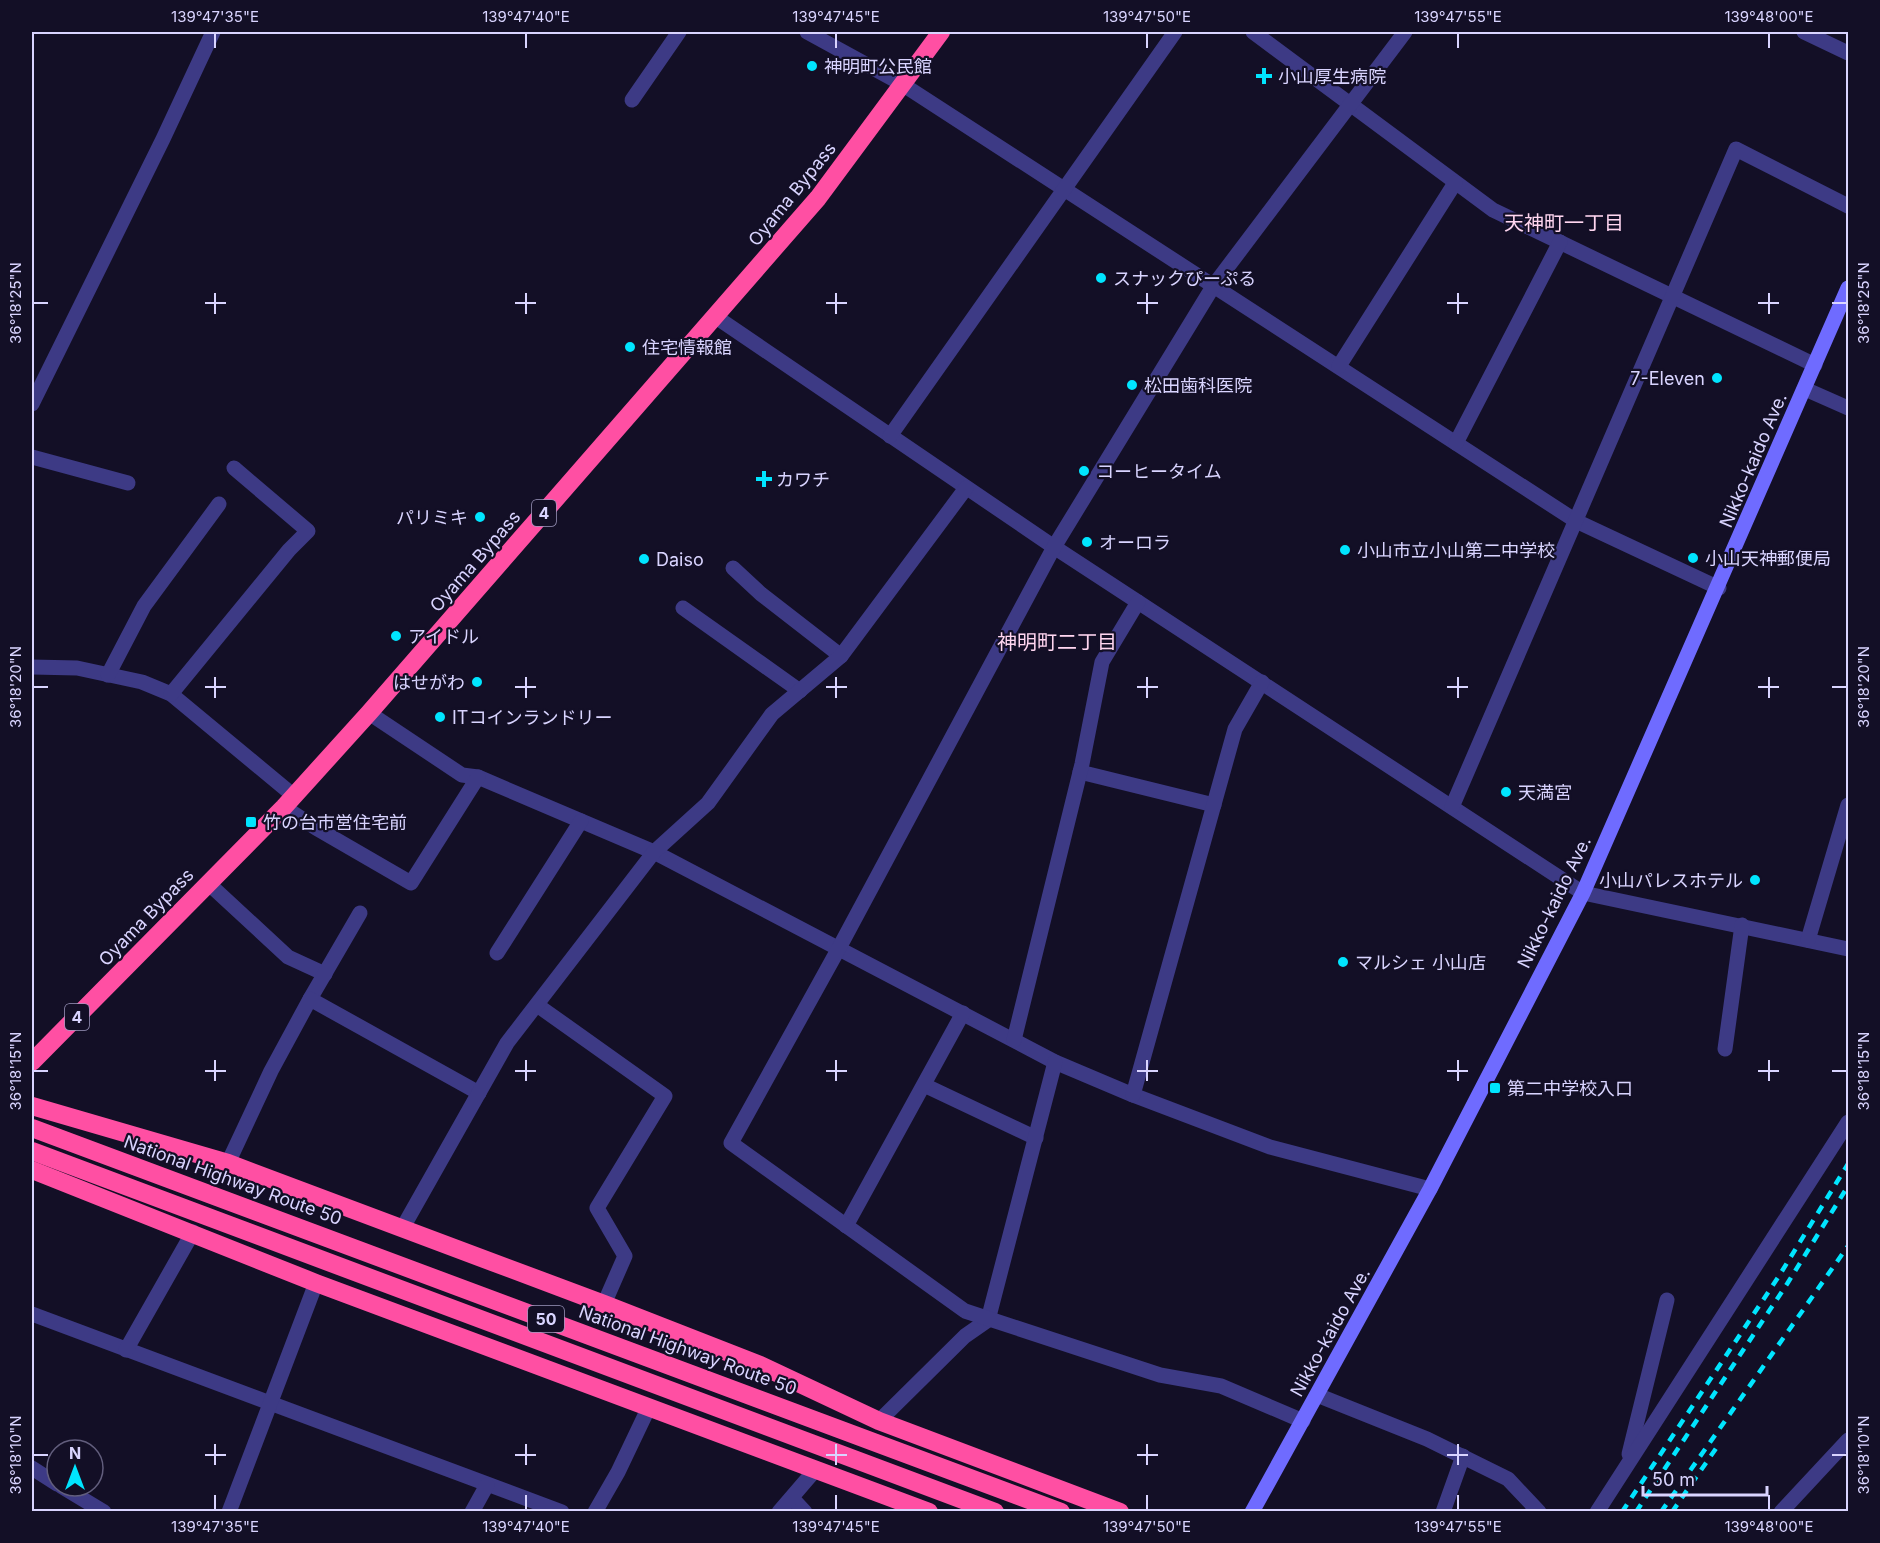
<svg xmlns="http://www.w3.org/2000/svg" width="1880" height="1543" viewBox="0 0 1880 1543" font-family="Inter,'Noto Sans JP',sans-serif">
  <style>
    .lines { fill: none; stroke-linecap: round; stroke-linejoin: round }
    .street { stroke: #3d3a85; stroke-width: 15 }
    .secondary { stroke: #6f6bff; stroke-width: 15 }
    .highway { stroke: #ff4fa3; stroke-width: 18 }
    .rail { stroke: #00e5ff; stroke-width: 4.5; stroke-dasharray: 9 8; stroke-linecap: butt }
    .ticks { fill: none; stroke: #d9d4ff; stroke-width: 2 }
    .poi-dot { fill: #00e5ff; stroke: #130f26; stroke-width: 2 }
    .labels { text-anchor: middle; dominant-baseline: central; stroke-width: 4.5; stroke-linejoin: round; paint-order: stroke }
    .shield { fill: #130f26; stroke: #9e99be; stroke-width: 1.5 }
    .shield-label { font-size: 16px; font-weight: bold; fill: #d9d4ff }
    .poi-label { font-size: 18px; fill: #d9d4ff; stroke: #130f26; text-anchor: start }
    .street-label { font-size: 18px; fill: #d9d4ff; stroke: #130f26 }
    .neighbourhood-label { font-size: 20px; fill: #ffd6f0; stroke: #130f26 }
    .neatline { fill: none; stroke: #d9d4ff; stroke-width: 2 }
    .ticks-label { font-size: 15px; text-anchor: middle; fill: #d9d4ff }
  </style>
  <rect width="100%" height="100%" fill="#130f26"/>
  <g class="lines">
    <g class="street">
      <polyline points="807,32 902,84 1576,521 1719,588"/>
      <polyline points="1253,32 1493,210 1815,365"/>
      <polyline points="1804,32 1848,53"/>
      <polyline points="632,100 679,32"/>
      <polyline points="716,317 1054,547 1583,893 1848,949"/>
      <polyline points="1339,366 1455,183"/>
      <polyline points="1805,389 1848,408"/>
      <polyline points="32,404 163,139 213,32"/>
      <polyline points="890,436 1175,32"/>
      <polyline points="1456,443 1560,242"/>
      <polyline points="32,457 128,483"/>
      <polyline points="733,568 761,594 841,656"/>
      <polyline points="683,608 800,691"/>
      <polyline points="32,667 77,668 142,682 171,694 294,796"/>
      <polyline points="108,675 144,606 219,504"/>
      <polyline points="171,694 289,550 308,531 234,468"/>
      <polyline points="369,713 462,775 478,777 654,852 1055,1062 1133,1095 1270,1147 1430,1189"/>
      <polyline points="1080,772 1214,805"/>
      <polyline points="284,807 316,828 411,883 478,777"/>
      <polyline points="1452,807 1736,149 1848,206"/>
      <polyline points="208,883 288,957 325,974"/>
      <polyline points="1808,940 1848,805"/>
      <polyline points="497,953 581,821"/>
      <polyline points="310,999 360,913"/>
      <polyline points="537,1005 665,1096 597,1208 625,1256 604,1304"/>
      <polyline points="1014,1040 1082,764 1102,662 1138,602"/>
      <polyline points="1725,1049 1742,925"/>
      <polyline points="924,1085 1036,1138"/>
      <polyline points="1133,1095 1235,729 1262,682"/>
      <polyline points="228,1163 271,1071 310,999 479,1093"/>
      <polyline points="846,1226 963,1013"/>
      <polyline points="402,1229 507,1043 654,852 708,803 772,714 841,656 966,488"/>
      <polyline points="32,1314 562,1512"/>
      <polyline points="126,1350 193,1232"/>
      <polyline points="1317,1395 1427,1439 1508,1479 1539,1512"/>
      <polyline points="879,1421 965,1336 988,1320 1055,1062"/>
      <polyline points="1303,1421 1221,1386 1160,1375 965,1311 731,1143 839,948 1054,547 1214,285 1405,32"/>
      <polyline points="1629,1454 1667,1300"/>
      <polyline points="32,1468 57,1484"/>
      <polyline points="61,1486 104,1512"/>
      <polyline points="793,1499 805,1512"/>
      <polyline points="229,1512 316,1283"/>
      <polyline points="472,1512 487,1485"/>
      <polyline points="595,1512 618,1472 649,1407"/>
      <polyline points="779,1512 816,1469"/>
      <polyline points="1443,1512 1463,1456"/>
      <polyline points="1597,1512 1848,1122"/>
      <polyline points="1781,1512 1848,1440"/>
    </g>
    <polyline class="secondary" points="1252,1512 1430,1189 1583,893 1848,288"/>
    <g class="highway">
      <polyline points="32,1062 284,807 369,713 818,198 941,32"/>
      <polyline points="32,1106 228,1163 604,1304 760,1365 879,1421 1120,1512"/>
      <polyline points="32,1128 1061,1512"/>
      <polyline points="32,1151 995,1512"/>
      <polyline points="32,1170 316,1283 929,1512"/>
    </g>
    <g class="rail">
      <polyline points="1622,1512 1779,1276 1848,1164"/>
      <polyline points="1636,1512 1787,1284 1848,1186"/>
      <polyline points="1661,1512 1848,1246"/>
      <polyline points="1672,1512 1717,1447"/>
    </g>
  </g>
  <path class="ticks" d="M215 33V48M526 33V48M836 33V48M1147 33V48M1458 33V48M1769 33V48M215 293V314M526 293V314M836 293V314M1147 293V314M1458 293V314M1769 293V314M33 303H48M205 303H226M515 303H536M826 303H847M1137 303H1158M1447 303H1468M1758 303H1779M1832 303H1847M215 677V698M526 677V698M836 677V698M1147 677V698M1458 677V698M1769 677V698M33 687H48M205 687H226M515 687H536M826 687H847M1137 687H1158M1447 687H1468M1758 687H1779M1832 687H1847M215 1060V1081M526 1060V1081M836 1060V1081M1147 1060V1081M1458 1060V1081M1769 1060V1081M33 1071H48M205 1071H226M515 1071H536M826 1071H847M1137 1071H1158M1447 1071H1468M1758 1071H1779M1832 1071H1847M215 1444V1465M526 1444V1465M836 1444V1465M1147 1444V1465M1458 1444V1465M33 1455H48M205 1455H226M515 1455H536M826 1455H847M1137 1455H1158M1447 1455H1468M1832 1455H1847M215 1495V1510M526 1495V1510M836 1495V1510M1147 1495V1510M1458 1495V1510M1769 1495V1510"/>
  <g class="poi-dot">
    <circle cx="812" cy="66" r="6"/>
    <path d="M1261 67h6v6h6v6h-6v6h-6v-6h-6v-6h6z"/>
    <circle cx="1101" cy="278" r="6"/>
    <circle cx="630" cy="347" r="6"/>
    <circle cx="1717" cy="378" r="6"/>
    <circle cx="1132" cy="385" r="6"/>
    <circle cx="1084" cy="471" r="6"/>
    <path d="M761 470h6v6h6v6h-6v6h-6v-6h-6v-6h6z"/>
    <circle cx="480" cy="517" r="6"/>
    <circle cx="1087" cy="542" r="6"/>
    <circle cx="1345" cy="550" r="6"/>
    <circle cx="1693" cy="558" r="6"/>
    <circle cx="644" cy="559" r="6"/>
    <circle cx="396" cy="636" r="6"/>
    <circle cx="477" cy="682" r="6"/>
    <circle cx="440" cy="717" r="6"/>
    <circle cx="1506" cy="792" r="6"/>
    <rect x="245" y="816" width="12" height="12" rx="3"/>
    <circle cx="1755" cy="880" r="6"/>
    <circle cx="1343" cy="962" r="6"/>
    <rect x="1489" y="1082" width="12" height="12" rx="3"/>
  </g>
  <g class="labels">
    <g class="shield">
      <rect x="532" y="500" width="24" height="26" rx="4.5"/>
      <rect x="65" y="1004" width="24" height="26" rx="4.5"/>
      <rect x="528" y="1306" width="36" height="26" rx="4.5"/>
    </g>
    <g class="shield-label">
      <text x="544" y="513">4</text>
      <text x="77" y="1017">4</text>
      <text x="546" y="1319">50</text>
    </g>
    <g class="poi-label">
      <text x="824" y="66">神明町公民館</text>
      <text x="1278" y="76">小山厚生病院</text>
      <text x="1113" y="278">スナックぴーぷる</text>
      <text x="642" y="347">住宅情報館</text>
      <text x="1705" y="378" text-anchor="end">7-Eleven</text>
      <text x="1144" y="385">松田歯科医院</text>
      <text x="1096" y="471">コーヒータイム</text>
      <text x="776" y="479">カワチ</text>
      <text x="468" y="517" text-anchor="end">パリミキ</text>
      <text x="1099" y="542">オーロラ</text>
      <text x="1357" y="550">小山市立小山第二中学校</text>
      <text x="1705" y="558">小山天神郵便局</text>
      <text x="656" y="559">Daiso</text>
      <text x="408" y="636">アイドル</text>
      <text x="465" y="682" text-anchor="end">はせがわ</text>
      <text x="452" y="717">ITコインランドリー</text>
      <text x="1518" y="792">天満宮</text>
      <text x="263" y="822">竹の台市営住宅前</text>
      <text x="1743" y="880" text-anchor="end">小山パレスホテル</text>
      <text x="1355" y="962">マルシェ 小山店</text>
      <text x="1507" y="1088">第二中学校入口</text>
    </g>
    <g class="street-label">
      <text transform="translate(792 194) rotate(-51)">Oyama Bypass</text>
      <text transform="translate(1753 460) rotate(-67)">Nikko-kaido Ave.</text>
      <text transform="translate(475 561) rotate(-49)">Oyama Bypass</text>
      <text transform="translate(1554 902) rotate(-64)">Nikko-kaido Ave.</text>
      <text transform="translate(146 917) rotate(-46)">Oyama Bypass</text>
      <text transform="translate(233 1180) rotate(20)">National Highway Route 50</text>
      <text transform="translate(1330 1332) rotate(-61)">Nikko-kaido Ave.</text>
      <text transform="translate(688 1350) rotate(20)">National Highway Route 50</text>
    </g>
    <g class="neighbourhood-label">
      <text x="1564" y="223">天神町一丁目</text>
      <text x="1057" y="642">神明町二丁目</text>
    </g>
  </g>
  <rect width="1880" height="1543" fill="none" stroke="#130f26" stroke-width="66"/>
  <g transform="translate(75 1468)"><circle r="28" fill="#130f26" stroke="#625e7d" stroke-width="1.5"/>
  <path d="M0-4.5L10 22L0 15L-10 22Z" fill="#00e5ff"/>
  <text y="-9" font-size="16" font-weight="bold" text-anchor="middle" fill="#d9d4ff">N</text>
  </g>
  <path d="M1643 1486v9h124v-9" fill="none" stroke="#d9d4ff" stroke-width="3"/>
  <text x="1652" y="1486" font-size="18" fill="#d9d4ff" stroke="#130f26" stroke-width="4.5" paint-order="stroke">50 m</text>
  <rect x="33" y="33" width="1814" height="1477" class="neatline"/>
  <g class="ticks-label">
    <text x="215" y="22">139°47'35"E</text>
    <text x="526" y="22">139°47'40"E</text>
    <text x="836" y="22">139°47'45"E</text>
    <text x="1147" y="22">139°47'50"E</text>
    <text x="1458" y="22">139°47'55"E</text>
    <text x="1769" y="22">139°48'00"E</text>
    <text transform="translate(16 303) rotate(-90)" y="5">36°18'25"N</text>
    <text transform="translate(1864 303) rotate(-90)" y="5">36°18'25"N</text>
    <text transform="translate(16 687) rotate(-90)" y="5">36°18'20"N</text>
    <text transform="translate(1864 687) rotate(-90)" y="5">36°18'20"N</text>
    <text transform="translate(16 1071) rotate(-90)" y="5">36°18'15"N</text>
    <text transform="translate(1864 1071) rotate(-90)" y="5">36°18'15"N</text>
    <text transform="translate(16 1455) rotate(-90)" y="5">36°18'10"N</text>
    <text transform="translate(1864 1455) rotate(-90)" y="5">36°18'10"N</text>
    <text x="215" y="1532">139°47'35"E</text>
    <text x="526" y="1532">139°47'40"E</text>
    <text x="836" y="1532">139°47'45"E</text>
    <text x="1147" y="1532">139°47'50"E</text>
    <text x="1458" y="1532">139°47'55"E</text>
    <text x="1769" y="1532">139°48'00"E</text>
  </g>
</svg>
